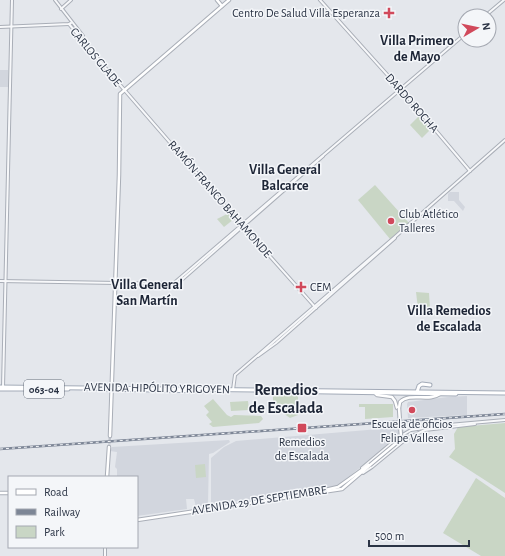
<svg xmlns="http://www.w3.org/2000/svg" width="505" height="556" viewBox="0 0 505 556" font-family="'Alegreya Sans',sans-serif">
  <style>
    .built { fill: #d2d6de }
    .green { fill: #c9d6c5 }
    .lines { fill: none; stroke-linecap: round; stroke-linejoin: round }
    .secondary-tunnel { stroke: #bfc3cb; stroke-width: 2.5; stroke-dasharray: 2.5 1; stroke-linecap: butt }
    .tertiary-casing { stroke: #a9aeb7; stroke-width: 4 }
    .secondary-casing { stroke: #a9aeb7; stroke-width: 4.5 }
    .primary-casing { stroke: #a3abb8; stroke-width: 5 }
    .tertiary { stroke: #f7f8fa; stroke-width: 2 }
    .secondary { stroke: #fff; stroke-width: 2.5 }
    .primary { stroke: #fff; stroke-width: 3 }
    .rail-casing { stroke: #7d8696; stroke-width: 2.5 }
    .rail { stroke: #f4f6f9; stroke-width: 1; stroke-dasharray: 3; stroke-linecap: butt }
    .secondary-bridge-casing { stroke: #a9aeb7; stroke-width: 4.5; stroke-linecap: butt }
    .secondary-bridge { stroke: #fff; stroke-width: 2.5 }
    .poi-dot { fill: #d1495b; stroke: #f4f6f9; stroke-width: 1.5 }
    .labels { text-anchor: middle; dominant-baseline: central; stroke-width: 3; stroke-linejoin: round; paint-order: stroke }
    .shield { fill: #f4f6f9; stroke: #676e7b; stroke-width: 1 }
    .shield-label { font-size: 11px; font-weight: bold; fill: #2b3445 }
    .poi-label { font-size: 12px; fill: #2b3445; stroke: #f4f6f9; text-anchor: start }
    .street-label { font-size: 12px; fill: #2b3445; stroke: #f4f6f9 }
    .quarter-label { font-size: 14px; font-weight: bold; fill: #1d2536; stroke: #f4f6f9 }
    .district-label { font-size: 16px; font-weight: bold; fill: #1d2536; stroke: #f4f6f9 }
  </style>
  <rect width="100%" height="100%" fill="#e4e7ec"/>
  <g class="built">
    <rect x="0" y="70" width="8" height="17"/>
    <polygon points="450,192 459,192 459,200 465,207 463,211 454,201 448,201 448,194"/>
    <polygon points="467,396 467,415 408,418 407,404 408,402 448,397"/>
    <polygon points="403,427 404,434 398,437 336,487 211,505 211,458 224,447 236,441"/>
    <polygon points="229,440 230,442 213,453 209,454 208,505 196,507 194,499 186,499 187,509 137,516 137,477 117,477 117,469 115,467 117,452 110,451 112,447"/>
  </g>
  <g class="green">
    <polygon points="419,116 431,129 422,138 410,125"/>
    <polygon points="375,185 409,223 390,239 358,200"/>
    <polygon points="229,213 234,219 224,227 217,219"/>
    <polygon points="416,292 429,293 430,309 418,309"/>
    <polygon points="273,394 298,394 298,415 290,418 273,406"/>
    <polygon points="213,399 227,415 231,417 234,415 261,416 263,419 259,423 213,427 209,424 212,422 206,415 209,412 204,406"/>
    <polygon points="248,401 249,410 231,411 230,402"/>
    <polygon points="359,404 393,404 393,417 365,419 365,407 359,407"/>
    <polygon points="505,423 505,493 449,457 455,449 454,434 458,427"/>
    <polygon points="205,464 206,477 196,478 195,465"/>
    <polygon points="476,478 505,498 505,556 481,556 443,533"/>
  </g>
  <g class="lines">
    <polyline class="secondary-tunnel" points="109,447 110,436"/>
    <defs>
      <g id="tertiary">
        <polyline points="55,0 83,36 80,38"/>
        <polyline points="320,0 410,100 470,171"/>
        <polyline points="61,9 71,0"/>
        <polyline points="485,16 504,0"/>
        <polyline points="69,24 108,71 226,207 316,308"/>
        <polyline points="0,27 69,24 71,23"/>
        <polyline points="0,281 177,284 323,156"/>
        <polyline points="173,284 465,34"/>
        <polyline points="258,356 276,343 395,238"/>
        <polyline points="3,387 12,0"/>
        <polyline points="233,390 235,375 396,236 505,140"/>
        <polyline points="362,468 399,437 411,430 437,426 505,420"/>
        <polyline points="363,473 372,467 406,439 425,430 475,424"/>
        <polyline points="105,556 105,547"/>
      </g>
      <g id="secondary">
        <polyline points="217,0 222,6"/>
        <polyline points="375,393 377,395 392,397 395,401 397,408"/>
        <path d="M399 408 400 402C410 392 429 402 440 394"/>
        <polyline points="110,436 119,175 120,94 229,0"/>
        <polyline points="107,477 109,447"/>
        <polyline points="321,491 338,487 370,464"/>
        <polyline points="0,493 9,493"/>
        <polyline points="137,520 342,489 370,465"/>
      </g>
      <g id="primary">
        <polyline points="0,387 505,393"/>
        <polyline points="0,389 68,389"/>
        <polyline points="100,389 208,391"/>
        <polyline points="268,391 456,394"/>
        <polyline points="417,392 419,386 422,384 430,385"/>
      </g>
    </defs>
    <use href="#tertiary" class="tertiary-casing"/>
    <use href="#secondary" class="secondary-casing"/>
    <use href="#primary" class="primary-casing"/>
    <use href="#tertiary" class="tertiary"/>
    <use href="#secondary" class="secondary"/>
    <use href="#primary" class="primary"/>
    <defs>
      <polyline id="rail" points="0,449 505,414"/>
    </defs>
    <use href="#rail" class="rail-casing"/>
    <use href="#rail" class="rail"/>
    <defs>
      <polyline id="secondary-bridge" points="370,465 400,440 401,437 399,408"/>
    </defs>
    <use href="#secondary-bridge" class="secondary-bridge-casing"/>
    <use href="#secondary-bridge" class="secondary-bridge"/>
  </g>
  <g class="poi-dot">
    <path d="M387 7h4v4h4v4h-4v4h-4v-4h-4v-4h4z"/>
    <circle cx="391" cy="221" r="4"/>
    <path d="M299 281h4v4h4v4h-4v4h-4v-4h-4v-4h4z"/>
    <circle cx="412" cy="410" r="4"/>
    <rect x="297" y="423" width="10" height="10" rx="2"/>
  </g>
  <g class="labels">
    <rect class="shield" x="24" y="380" width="40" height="18" rx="3"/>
    <g class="shield-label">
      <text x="44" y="389">063-04</text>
    </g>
    <g class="poi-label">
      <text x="380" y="13" text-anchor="end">Centro De Salud Villa Esperanza</text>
      <text x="399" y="214">Club Atlético<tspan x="399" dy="14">Talleres</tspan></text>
      <text x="310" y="287">CEM</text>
      <text x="412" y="424" text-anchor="middle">Escuela de oficios<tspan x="412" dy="14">Felipe Vallese</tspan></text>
      <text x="302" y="442" text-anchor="middle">Remedios<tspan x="302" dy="14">de Escalada</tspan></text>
    </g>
    <g class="street-label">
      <text transform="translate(96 57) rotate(50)">CARLOS GLADE</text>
      <text transform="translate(412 103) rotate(49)">DARDO ROCHA</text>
      <text transform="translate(220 199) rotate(49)">RAMÓN FRANCO BAHAMONDE</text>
      <text transform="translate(157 388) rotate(1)">AVENIDA HIPÓLITO YRIGOYEN</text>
      <text transform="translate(259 500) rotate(-9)">AVENIDA 29 DE SEPTIEMBRE</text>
    </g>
    <g class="quarter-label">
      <text x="417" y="41">Villa Primero<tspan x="417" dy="16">de Mayo</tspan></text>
      <text x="285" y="170">Villa General<tspan x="285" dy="16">Balcarce</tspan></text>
      <text x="147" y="285">Villa General<tspan x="147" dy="16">San Martín</tspan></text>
      <text x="449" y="311">Villa Remedios<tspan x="449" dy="16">de Escalada</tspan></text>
    </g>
    <g class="district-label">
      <text x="286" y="390">Remedios<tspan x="286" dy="18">de Escalada</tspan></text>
    </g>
  </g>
  <rect x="8" y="476" width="130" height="72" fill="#f4f6f9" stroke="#a4a8b1"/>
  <rect x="16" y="489" width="20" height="6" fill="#ffffff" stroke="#a4a8b1"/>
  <text x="44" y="496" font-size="12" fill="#2b3445">Road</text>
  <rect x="16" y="509" width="20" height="6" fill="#7d8696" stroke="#a4a8b1"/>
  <text x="44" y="516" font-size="12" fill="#2b3445">Railway</text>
  <rect x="16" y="526" width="20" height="12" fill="#c9d6c5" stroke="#a4a8b1"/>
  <text x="44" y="536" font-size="12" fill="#2b3445">Park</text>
  <g transform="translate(477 28) rotate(81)"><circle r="19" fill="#f4f6f9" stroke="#a4a8b1"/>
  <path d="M0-3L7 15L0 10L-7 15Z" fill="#d1495b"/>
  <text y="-6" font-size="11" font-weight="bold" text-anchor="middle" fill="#2b3445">N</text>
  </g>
  <path d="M369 540v6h100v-6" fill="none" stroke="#2b3445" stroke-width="2"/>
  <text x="375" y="540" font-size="12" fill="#2b3445" stroke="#f4f6f9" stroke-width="3" paint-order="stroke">500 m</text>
</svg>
